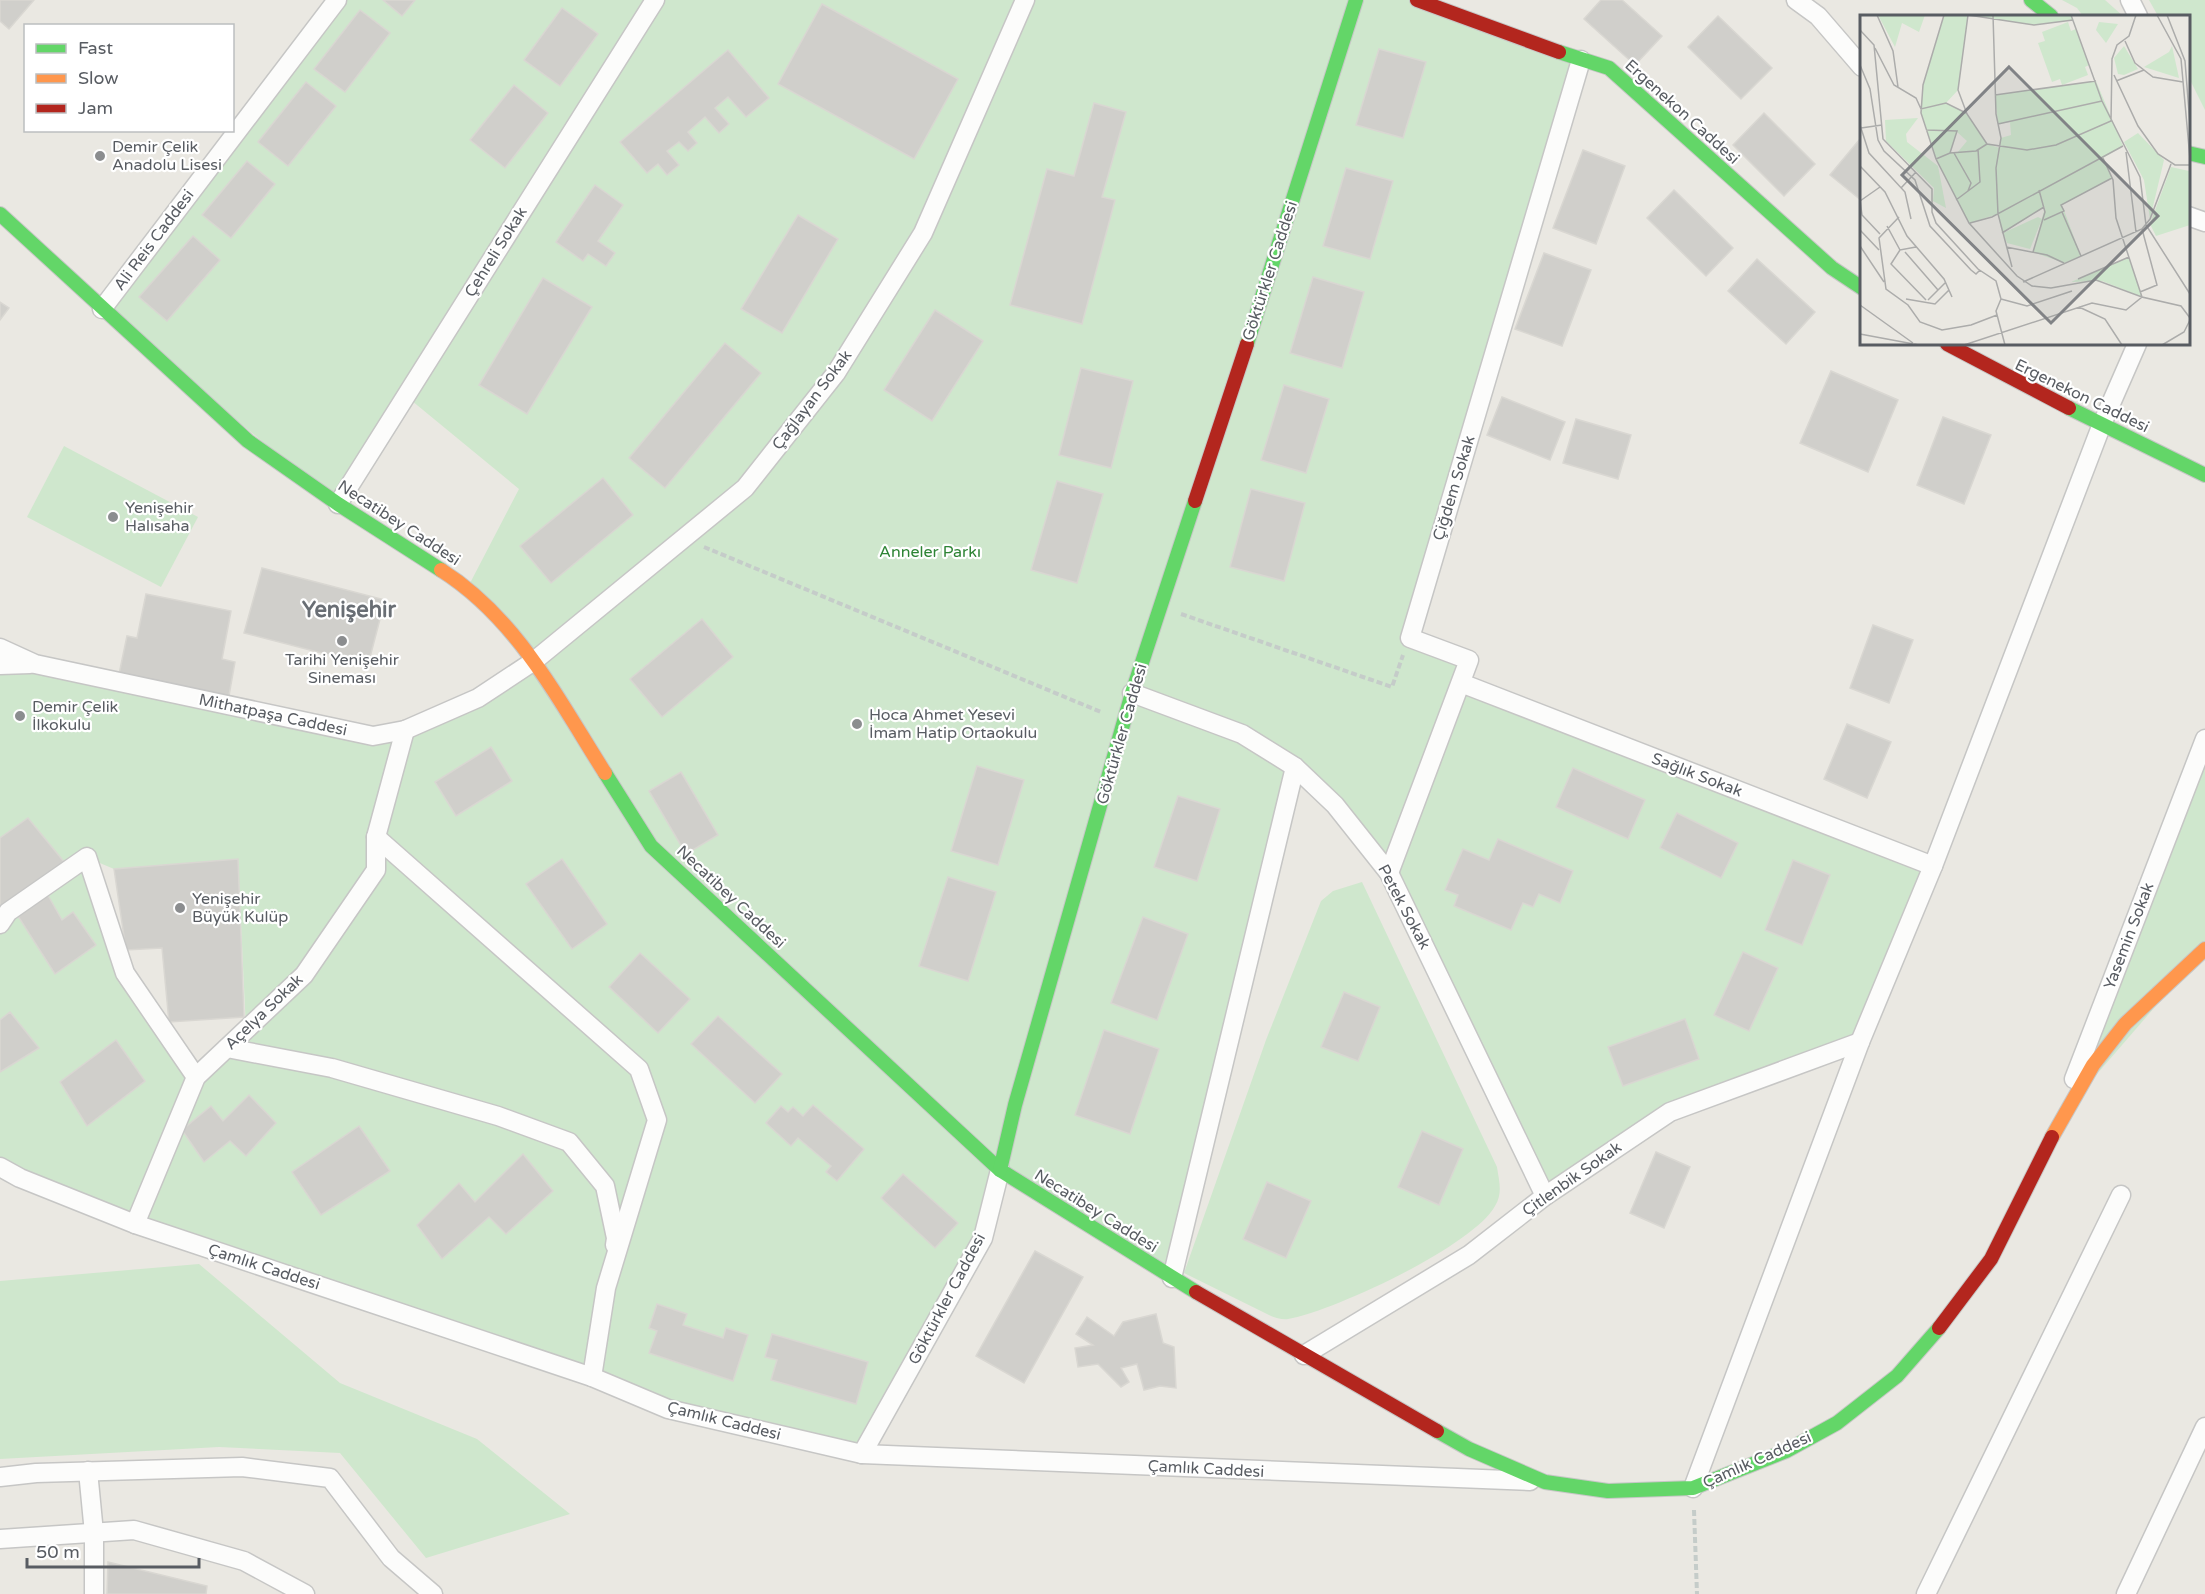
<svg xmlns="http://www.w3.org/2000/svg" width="2205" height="1594" viewBox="0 0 2205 1594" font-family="'Varela Round',sans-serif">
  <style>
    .green { fill: #cfe7cd; fill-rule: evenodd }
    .building { fill: #d0cfcb; stroke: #d9d7d2; stroke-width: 1.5 }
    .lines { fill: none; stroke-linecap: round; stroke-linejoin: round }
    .street-casing { stroke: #c6c6c5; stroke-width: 21 }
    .fast-casing { stroke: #c7c7c6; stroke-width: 16 }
    .slow-casing { stroke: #c7c7c6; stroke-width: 16 }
    .jam-casing { stroke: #c7c7c6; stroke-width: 16 }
    .path { stroke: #c5ccc9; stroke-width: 4; stroke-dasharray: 6 3; stroke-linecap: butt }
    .street { stroke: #fcfcfb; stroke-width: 18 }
    .fast { stroke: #63d668; stroke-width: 14 }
    .slow { stroke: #ff974d; stroke-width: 14 }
    .jam { stroke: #b3261e; stroke-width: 14 }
    .poi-dot { fill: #8b8d8f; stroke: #fff; stroke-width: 2 }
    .labels { text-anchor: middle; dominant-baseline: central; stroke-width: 4.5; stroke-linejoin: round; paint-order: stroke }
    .street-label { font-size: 16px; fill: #585c62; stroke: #fff }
    .poi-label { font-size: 16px; fill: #585c62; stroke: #fff; text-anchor: start }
    .park-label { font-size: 16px; fill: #2e8435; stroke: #fff }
    .district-label { font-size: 22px; font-weight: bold; fill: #696e74; stroke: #fff }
    .inset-road { fill: none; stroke: #acacab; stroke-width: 1.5 }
    .view { fill: #818386; fill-opacity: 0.15; stroke: #818386; stroke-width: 3 }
    .inset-edge { fill: none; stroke: #585c62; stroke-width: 3 }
  </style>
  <rect width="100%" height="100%" fill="#eae8e2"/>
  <g class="green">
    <path d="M337 0H1417L1581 60 1410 638 1469 660 1461 683 1933 866 1860 1042 1670 1112 1545 1196 1389 873 1295 767 1172 1278 1000 1170 983 1238 862 1454 668 1409 0 1167V665L373 736 405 730 533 661 468 587 519 489 406 396 338 504 102 309ZM88 858 114 869 238 859 246 1029 195 1077 125 973Z"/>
    <polygon points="2062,0 2105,0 2123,16 2083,16 2077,8"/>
    <polygon points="2149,0 2205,0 2205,110 2189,78 2188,16 2158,16"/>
    <polygon points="64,446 198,517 161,587 27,517"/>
    <polygon points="2205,739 2205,949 2065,1111"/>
    <path d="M1362 882 1497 1167C1499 1181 1503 1193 1495 1206 1473 1246 1334 1311 1288 1319 1283 1320 1276 1318 1271 1316L1184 1273 1266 1040 1321 901 1333 891Z"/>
    <polygon points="199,1264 340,1383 477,1439 570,1514 426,1558 340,1453 219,1447 0,1459 0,1281"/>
  </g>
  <g class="building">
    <polygon points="0,0 34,0 9,29 0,21"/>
    <polygon points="383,0 415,0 402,16"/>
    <polygon points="1601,0 1622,0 1662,36 1635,65 1584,19"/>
    <polygon points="822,4 958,79 914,159 778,84"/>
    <polygon points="562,8 598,34 560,86 524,60"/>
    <polygon points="360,10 390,33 345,92 314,69"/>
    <polygon points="1718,16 1772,68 1741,99 1688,47"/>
    <polygon points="1379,49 1426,62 1403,138 1356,125"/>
    <polygon points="728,50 769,98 746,117 728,97 715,108 729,124 719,133 705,117 688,132 697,143 688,151 679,142 667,151 679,165 667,175 658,164 647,173 620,142"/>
    <polygon points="306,82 336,106 288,166 258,142"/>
    <polygon points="514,85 548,113 505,168 470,140"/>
    <polygon points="1094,103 1126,112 1102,197 1115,200 1082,324 1010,305 1047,169 1074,176"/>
    <polygon points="1764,113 1815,164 1784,196 1733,145"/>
    <polygon points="1859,140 1862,143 1862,201 1830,175"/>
    <polygon points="1583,150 1625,166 1596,244 1553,228"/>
    <polygon points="247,161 275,184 231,238 202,215"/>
    <polygon points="1346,168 1393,181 1370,259 1323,246"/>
    <polygon points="595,185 623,205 598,241 615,253 606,266 588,254 583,261 556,242"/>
    <polygon points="1674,190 1733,248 1706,276 1647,218"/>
    <polygon points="798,215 838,239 782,333 741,309"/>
    <polygon points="193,236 220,260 167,321 139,297"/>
    <polygon points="1544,253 1591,270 1562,346 1515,329"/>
    <polygon points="1757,259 1815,312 1786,344 1728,291"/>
    <polygon points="1313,277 1364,292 1342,368 1290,353"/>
    <polygon points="543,278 592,307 527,414 479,385"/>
    <polygon points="0,302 9,308 0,320"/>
    <polygon points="935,310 983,341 932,421 884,390"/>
    <polygon points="725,343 761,373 665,488 629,458"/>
    <polygon points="1081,368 1133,381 1111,468 1059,455"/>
    <polygon points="1831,371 1898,400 1868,472 1800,443"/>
    <polygon points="1284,385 1329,399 1306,473 1261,460"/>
    <polygon points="1502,397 1565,422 1550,460 1487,435"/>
    <polygon points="1943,417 1991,435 1964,504 1917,485"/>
    <polygon points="1576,419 1631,435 1618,479 1563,463"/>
    <polygon points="603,478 633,515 551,583 520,546"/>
    <polygon points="1057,481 1103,494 1077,583 1031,570"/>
    <polygon points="1251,489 1305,503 1284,581 1230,567"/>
    <polygon points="262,568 385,600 368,665 244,633"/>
    <polygon points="146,594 231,611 222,659 235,662 228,701 118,679 127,636 137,638"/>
    <polygon points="702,619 733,657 662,717 630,679"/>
    <polygon points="1873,625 1913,640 1889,703 1850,688"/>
    <polygon points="1847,724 1891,742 1867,798 1824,779"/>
    <polygon points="491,747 512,781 456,816 435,782"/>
    <polygon points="977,766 1024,780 998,865 951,851"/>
    <polygon points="1573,768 1645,800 1628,839 1556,807"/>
    <polygon points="681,772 718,835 686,854 649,791"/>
    <polygon points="1178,796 1220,809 1197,881 1154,867"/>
    <polygon points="1677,813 1738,843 1721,878 1660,848"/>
    <polygon points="28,818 65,863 0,914 0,838"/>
    <polygon points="1498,839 1573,871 1560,903 1539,894 1533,907 1523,903 1511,930 1454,906 1458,895 1445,890 1463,849 1489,860"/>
    <polygon points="238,859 244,1017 169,1022 162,948 126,950 114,869"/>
    <polygon points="562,859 607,924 572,949 526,884"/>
    <polygon points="1793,860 1830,875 1802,945 1765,930"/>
    <polygon points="948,877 996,892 968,981 919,966"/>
    <polygon points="46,892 62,920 73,912 96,945 55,974 16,913"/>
    <polygon points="1143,917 1188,934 1157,1020 1111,1003"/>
    <polygon points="1743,952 1778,968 1749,1031 1714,1015"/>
    <polygon points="640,953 690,999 658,1033 609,987"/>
    <polygon points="1344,992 1380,1007 1358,1061 1321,1047"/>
    <polygon points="10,1012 39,1048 0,1072 0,1020"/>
    <polygon points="718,1016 782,1074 755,1103 691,1044"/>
    <polygon points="1685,1019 1699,1059 1623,1086 1608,1047"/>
    <polygon points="1104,1030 1159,1049 1130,1134 1075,1115"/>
    <polygon points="116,1040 145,1081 87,1126 60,1082"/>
    <polygon points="249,1095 276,1123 246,1156 230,1141 204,1162 182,1130 211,1106 223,1121"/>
    <polygon points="813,1105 864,1149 837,1181 826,1172 831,1166 798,1138 791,1146 766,1123 781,1106 788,1112 793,1107 803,1116"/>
    <polygon points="359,1126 390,1171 321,1215 292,1172"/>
    <polygon points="1422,1131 1463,1149 1439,1205 1398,1187"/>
    <polygon points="1656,1152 1690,1167 1664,1228 1630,1213"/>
    <polygon points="523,1154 553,1191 506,1234 489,1217 442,1259 417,1225 459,1183 475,1202"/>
    <polygon points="903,1174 958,1223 935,1248 881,1198"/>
    <polygon points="1267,1182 1311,1201 1286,1258 1243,1239"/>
    <polygon points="1035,1251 1083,1277 1024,1383 976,1356"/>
    <polygon points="657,1304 687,1314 683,1325 723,1338 726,1328 748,1335 733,1381 649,1353 657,1331 649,1328"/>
    <polygon points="1156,1314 1163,1343 1174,1347 1176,1388 1160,1386 1144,1390 1137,1364 1121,1368 1129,1382 1121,1387 1098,1364 1078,1367 1075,1348 1093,1345 1076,1334 1087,1317 1114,1336 1123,1322"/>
    <polygon points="772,1334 868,1362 856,1404 771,1380 777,1360 765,1357"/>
    <polygon points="108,1562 207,1586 206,1594 107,1594"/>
  </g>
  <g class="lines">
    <defs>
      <g id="street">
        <polyline points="1796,0 1818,16 1862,67"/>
        <polyline points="2130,0 2138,16"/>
        <polyline points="2188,216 2205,222"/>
        <polyline points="102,309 337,0"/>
        <polyline points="338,504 655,0"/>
        <polyline points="0,648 35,664 373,736 405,730 478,698 534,661 745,488 836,373 923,233 1025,0"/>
        <polyline points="0,665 30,664"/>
        <polyline points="1461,683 1933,866"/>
        <polyline points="1132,693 1242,734 1295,767 1335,805 1389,873 1545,1196"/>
        <polyline points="376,837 639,1069 657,1120 606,1288 592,1377"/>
        <polyline points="1389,873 1469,660 1410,638 1581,60"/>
        <polyline points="0,924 8,912 87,857 125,973 196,1077"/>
        <polyline points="227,1048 332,1068 498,1116 569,1142 605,1186 616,1238 615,1245"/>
        <polyline points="2074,1079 2205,739"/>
        <polyline points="0,1167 20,1178 135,1224 592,1377 668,1409 862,1454 1530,1481"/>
        <polyline points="135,1224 196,1077 304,975 376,870 376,837 405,730"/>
        <polyline points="1172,1278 1295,767"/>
        <polyline points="1304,1355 1469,1255 1545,1196 1670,1112 1860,1042"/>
        <polyline points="862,1454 983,1238 1000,1170"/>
        <polyline points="88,1471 94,1533 94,1594"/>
        <polyline points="0,1477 36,1473 242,1467 330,1478 391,1558 433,1594"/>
        <polyline points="1693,1488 1860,1042 1933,866 2102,424 2137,344"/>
        <polyline points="0,1539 134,1530 244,1561 305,1594"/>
        <polyline points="1926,1594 2121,1195"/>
        <polyline points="2126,1594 2205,1427"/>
      </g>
      <g id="fast">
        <polyline points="2031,0 2051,16"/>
        <polyline points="1559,52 1609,68 1832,268 1862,288"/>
        <polyline points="2188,153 2205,157"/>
        <polyline points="0,214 248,441 338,504 441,570"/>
        <polyline points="1247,344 1356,0"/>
        <polyline points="2069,408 2205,475"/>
        <polyline points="605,773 651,846 1000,1170 1196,1292"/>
        <polyline points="1000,1170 1015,1105 1132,693 1195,501"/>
        <polyline points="1437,1431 1469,1449 1545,1482 1608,1491 1693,1488 1786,1451 1837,1423 1897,1376 1939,1328"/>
      </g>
      <g id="slow">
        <path d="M441 570C517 618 558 699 605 773"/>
        <polyline points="2052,1137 2093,1065 2125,1024 2205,949"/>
      </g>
      <g id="jam">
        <polyline points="1417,0 1559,52"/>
        <polyline points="1947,344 2069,408"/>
        <polyline points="1195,501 1247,344"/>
        <polyline points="1196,1292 1437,1431"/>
        <polyline points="1939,1328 1991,1259 2052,1137"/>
      </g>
    </defs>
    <use href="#street" class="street-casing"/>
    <use href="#fast" class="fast-casing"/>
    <use href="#slow" class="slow-casing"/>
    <use href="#jam" class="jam-casing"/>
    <g class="path">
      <polyline points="704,547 1101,712"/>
      <polyline points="1181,614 1392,687 1403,655"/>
      <polyline points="1694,1510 1697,1594"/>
    </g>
    <use href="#street" class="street"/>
    <use href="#fast" class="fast"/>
    <use href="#slow" class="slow"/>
    <use href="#jam" class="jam"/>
  </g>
  <g class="poi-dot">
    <circle cx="100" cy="156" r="6"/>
    <circle cx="113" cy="517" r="6"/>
    <circle cx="342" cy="641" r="6"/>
    <circle cx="20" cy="716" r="6"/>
    <circle cx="857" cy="724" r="6"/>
    <circle cx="180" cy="908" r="6"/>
  </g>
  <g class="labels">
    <g class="street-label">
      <text transform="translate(1682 112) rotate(42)">Ergenekon Caddesi</text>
      <text transform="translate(154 240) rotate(-53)">Ali Reis Caddesi</text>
      <text transform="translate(496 252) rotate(-58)">Çehreli Sokak</text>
      <text transform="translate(1270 271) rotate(-72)">Göktürkler Caddesi</text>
      <text transform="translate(2082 396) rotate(26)">Ergenekon Caddesi</text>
      <text transform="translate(812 400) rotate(-53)">Çağlayan Sokak</text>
      <text transform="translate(1454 488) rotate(-73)">Çiğdem Sokak</text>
      <text transform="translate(399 523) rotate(33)">Necatibey Caddesi</text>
      <text transform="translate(273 715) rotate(12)">Mithatpaşa Caddesi</text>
      <text transform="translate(1122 734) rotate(-74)">Göktürkler Caddesi</text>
      <text transform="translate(1697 775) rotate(21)">Sağlık Sokak</text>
      <text transform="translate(731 897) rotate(43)">Necatibey Caddesi</text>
      <text transform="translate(1404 907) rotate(62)">Petek Sokak</text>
      <text transform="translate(2129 936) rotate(-69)">Yasemin Sokak</text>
      <text transform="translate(264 1012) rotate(-44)">Açelya Sokak</text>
      <text transform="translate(1572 1179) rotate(-35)">Çitlenbik Sokak</text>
      <text transform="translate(1096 1211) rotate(32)">Necatibey Caddesi</text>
      <text transform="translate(264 1267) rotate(18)">Çamlık Caddesi</text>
      <text transform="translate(947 1299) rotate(-62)">Göktürkler Caddesi</text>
      <text transform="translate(724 1421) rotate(14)">Çamlık Caddesi</text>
      <text transform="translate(1757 1460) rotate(-24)">Çamlık Caddesi</text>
      <text transform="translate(1206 1469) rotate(3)">Çamlık Caddesi</text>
    </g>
    <g class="poi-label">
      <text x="112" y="147">Demir Çelik<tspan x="112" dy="18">Anadolu Lisesi</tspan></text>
      <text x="125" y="508">Yenişehir<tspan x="125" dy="18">Halısaha</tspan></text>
      <text x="342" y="660" text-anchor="middle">Tarihi Yenişehir<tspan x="342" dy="18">Sineması</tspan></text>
      <text x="32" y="707">Demir Çelik<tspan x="32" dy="18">İlkokulu</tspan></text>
      <text x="869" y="715">Hoca Ahmet Yesevi<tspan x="869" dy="18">İmam Hatip Ortaokulu</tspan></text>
      <text x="192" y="899">Yenişehir<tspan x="192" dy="18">Büyük Kulüp</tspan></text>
    </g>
    <g class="park-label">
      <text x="930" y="552">Anneler Parkı</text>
    </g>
    <g class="district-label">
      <text x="349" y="610">Yenişehir</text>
    </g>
  </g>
  <g transform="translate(1860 15)">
    <rect width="330" height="330" fill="#eae8e2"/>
    <path d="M18 0H65L59 17 42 8 35 32ZM84 0H211L213 5 174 10 108 0 98 75 86 88 107 99 127 129 140 133 141 123 151 120 150 107 138 109 135 80 236 66 263 131 243 143 252 163 202 190 221 241 204 248 173 237 185 192 142 218 138 199 109 208 76 144 61 98 63 70ZM97 117 107 126 97 138H90ZM208 7 211 16 216 14 229 50 225 52 228 60 202 70 200 64 192 67 178 28 185 26 182 17ZM239 7 258 9 246 28 236 15ZM264 31 278 54 264 60 258 59 254 43ZM312 31 319 63 284 52 309 37ZM58 103 46 119 47 127 78 151 86 193 73 186 74 173 26 126 25 105ZM278 118 304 145 290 204 284 165 264 127ZM311 152 329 156 330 210 296 221 290 209ZM178 202 182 204 170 234 147 228 143 218ZM269 242 282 282 242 266 211 267Z" fill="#cfe7cd" fill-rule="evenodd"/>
    <path class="inset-road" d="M17 0 33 36 38 72M84 0 63 70 61 98 76 144 109 208 157 261 172 271 191 273 236 265 282 282 266 295 232 288 104 330M108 0 98 75 107 99 127 129 167 135 196 130 251 106 252 44 257 30 269 21 276 0M108 0 174 10 213 5M133 0 136 99 141 123 136 153 138 199 152 252M211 0 242 86 280 162 286 210 330 279M297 0 321 44 330 144M307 0 325 46 330 110M0 15 14 30 23 124 72 174V197L76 208 118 254 136 266 141 284 136 296 145 330M265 26 275 48 293 62 323 67M15 33 34 70 56 83 61 94 86 88 106 98M0 50 10 74 18 125 24 136 55 165 70 211 111 255 116 259 120 255M254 60 278 111 298 139 315 150H330M256 66 284 55M135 80 236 66M138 109 242 86M0 110 9 138 45 177 51 204M1 113 22 110M66 115 97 116 90 138M266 137 276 217M94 138 111 168 108 176M243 143 253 165 256 203 282 282 321 291 330 303M76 144 90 138 116 136 127 129M0 151 25 177 47 221 84 264 92 282M41 173 56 157M0 185 2 200 20 219M96 185 120 167 118 134M0 186 20 172M202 197 221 241M39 202 19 223 26 274 48 290 60 307 82 315 111 310 137 300M184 205 204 196 201 190 252 163M110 208 132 202 263 131M27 211 40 235 56 232M0 215 19 235M142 218 184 192M0 231 24 267M146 232 187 240 204 248M40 235 31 249 66 285M45 237 78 275M173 237 185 197 179 175M218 264 269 242M163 267 282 214 290 204 311 149M280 277 297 270 282 214M46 284 75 289 89 275M141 284 167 291 212 276M68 285 86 267M0 290 53 328M219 292 245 304 262 330M0 319 59 330M302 330 324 317 330 305"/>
    <path class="view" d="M149 52 298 201 191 308 42 160Z"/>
    <rect width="330" height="330" class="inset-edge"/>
  </g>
  <rect x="24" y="24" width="210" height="108" fill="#ffffff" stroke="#bcbec0" stroke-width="1.5"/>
  <rect x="36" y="44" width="30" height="9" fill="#63d668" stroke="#bcbec0" stroke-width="1.5"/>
  <text x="78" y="54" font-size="18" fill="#585c62">Fast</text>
  <rect x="36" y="74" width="30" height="9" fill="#ff974d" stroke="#bcbec0" stroke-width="1.5"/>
  <text x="78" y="84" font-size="18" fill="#585c62">Slow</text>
  <rect x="36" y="104" width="30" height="9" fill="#b3261e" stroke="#bcbec0" stroke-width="1.5"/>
  <text x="78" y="114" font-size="18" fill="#585c62">Jam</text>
  <path d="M27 1558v9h172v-9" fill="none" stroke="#585c62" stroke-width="3"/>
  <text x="36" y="1558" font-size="18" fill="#585c62" stroke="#ffffff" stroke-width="4.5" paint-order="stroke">50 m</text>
</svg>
